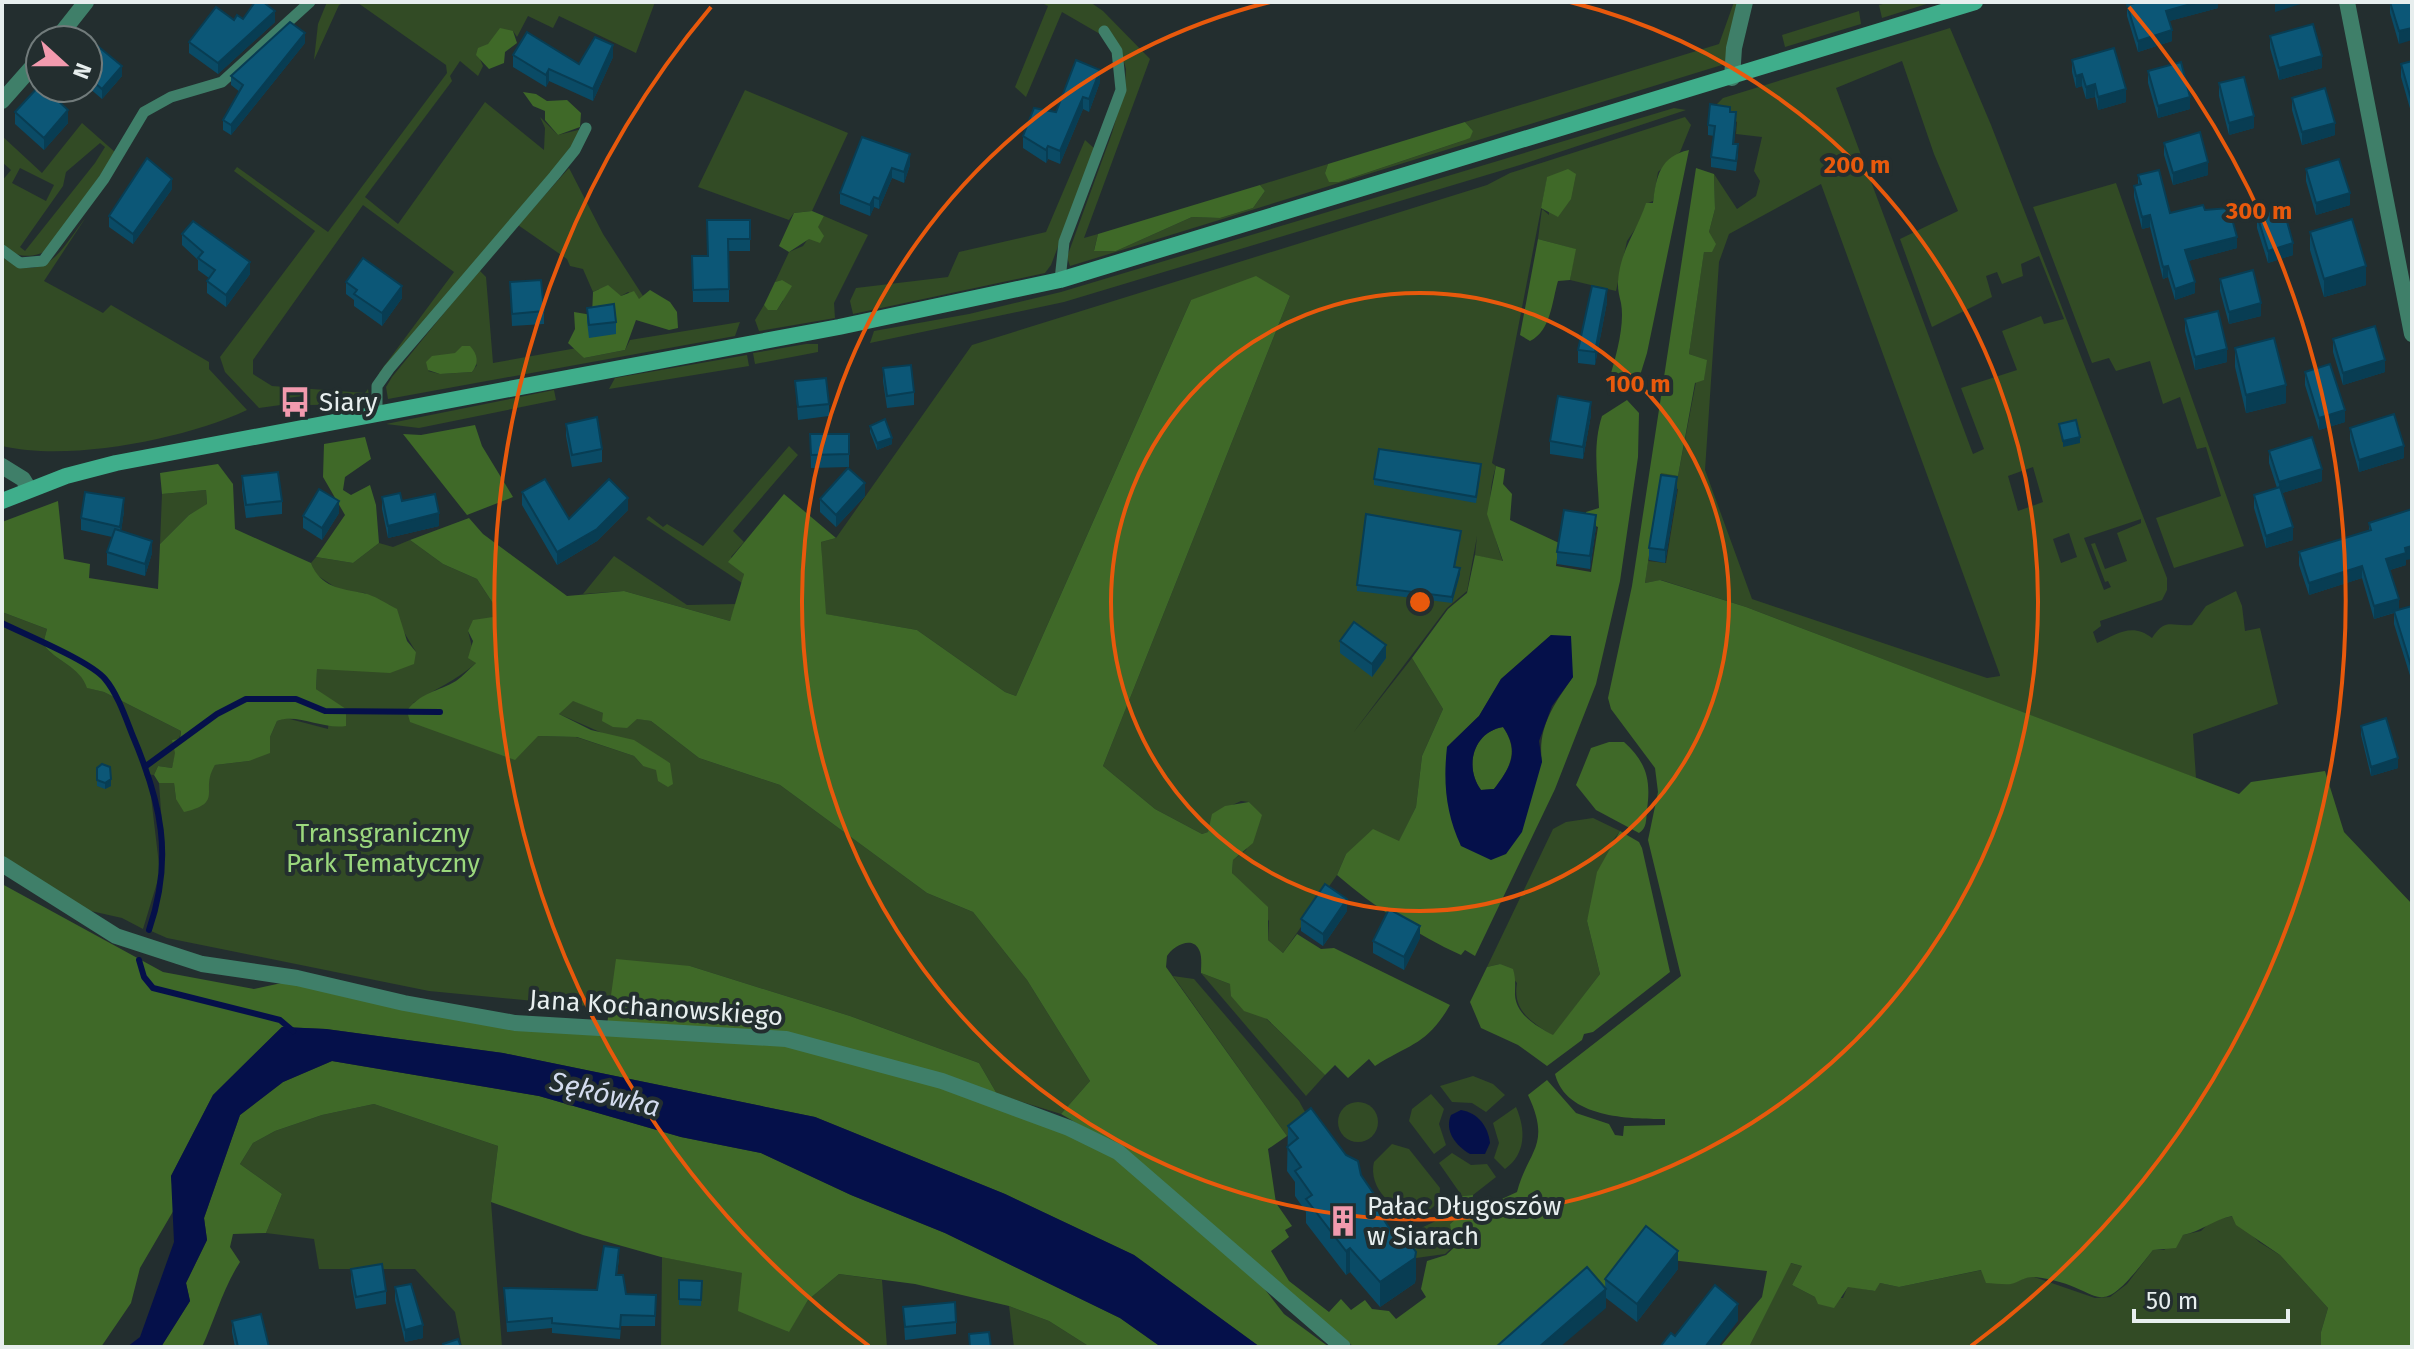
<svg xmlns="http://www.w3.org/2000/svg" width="2414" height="1349" viewBox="0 0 2414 1349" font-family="'Fira Sans',sans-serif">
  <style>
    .green { fill: #324b25; fill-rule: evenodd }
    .forest { fill: #3f6928; fill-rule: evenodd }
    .water { fill: #05104a; fill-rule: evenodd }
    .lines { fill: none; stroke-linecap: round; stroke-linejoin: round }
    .stream { stroke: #05104a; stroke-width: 6 }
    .lane { stroke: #3f7f69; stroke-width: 11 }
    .street { stroke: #3f7f69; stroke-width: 16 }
    .secondary { stroke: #3fae8b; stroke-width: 16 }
    .wall { fill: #0a4b66 }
    .shaded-wall { fill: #083d53 }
    .building { fill: #0c5777; stroke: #083d53; stroke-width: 2 }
    .ring { fill: none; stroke: #e8590c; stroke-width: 4 }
    .labels { text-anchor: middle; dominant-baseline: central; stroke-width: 8; stroke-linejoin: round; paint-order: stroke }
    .poi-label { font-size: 26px; fill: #e7eeee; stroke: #232e2f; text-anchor: start }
    .park-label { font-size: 26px; fill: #9bd87d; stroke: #232e2f }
    .street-label { font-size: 26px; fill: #e7eeee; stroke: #232e2f }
    .water-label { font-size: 28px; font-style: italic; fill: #d3dbee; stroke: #232e2f }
    .centre { fill: #e8590c; stroke: #232e2f; stroke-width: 4 }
    .ring-label { font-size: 24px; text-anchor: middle; font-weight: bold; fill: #e8590c; stroke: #232e2f; stroke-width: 8; stroke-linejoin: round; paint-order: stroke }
  </style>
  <rect width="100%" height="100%" fill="#232e2f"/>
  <g class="green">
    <polygon points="327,2 346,2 339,5 314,60 318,24"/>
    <polygon points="352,2 655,2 636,53 559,16 553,28 528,16 517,37 513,31 488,44 480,59 483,66 478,76 460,61 450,76 452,81 365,197 398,224 485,102 544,150 545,128 540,117 558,135 582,129 567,154 380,378 379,373 454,272 363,205 253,360 253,374 272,386 365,393 368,389 369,396 372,395 368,404 310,405 303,396 287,398 288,404 259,408 225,372 220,357 315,231 234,171 237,167 328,232 447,73 446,65 358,3"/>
    <polygon points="1040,2 1090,2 1103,11 1150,59 1084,238 1098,234 1094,250 1116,251 1192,217 1220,218 1253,208 1265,191 1260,185 1328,164 1325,173 1339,182 1462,141 1473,131 1465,122 1719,44 1734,2 1740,2 1725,64 1070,266 1067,257 1112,133 1125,87 1126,69 1119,45 1062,12 1026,97 1015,87 1048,6"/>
    <polygon points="1890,2 1933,2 1882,18 1879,5"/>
    <polygon points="1859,11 1861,24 1785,47 1782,35"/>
    <path d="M1950 28 1991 125 2167 578V590L2162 600 2100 621 2101 626 2093 632 2097 643C2117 634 2132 622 2152 638 2166 617 2171 627 2192 625L2206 606 2236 591 2242 606 2245 631 2260 628 2278 704 2193 734 2196 778 1746 607 1661 580 1645 583 1648 561 1666 563 1678 489 1659 485 1661 472 1678 476 1696 382 1704 379 1706 360 1689 354 1704 251 1715 209 1714 174 1737 209 1756 196 1760 181 1754 171 1762 137 1736 134 1737 122 1713 108 1723 98ZM1902 61 1934 154 1958 211 1900 239 1932 327 1992 297 1986 276 1997 272 2002 284 2023 276 2021 264 2039 256 2064 319 2044 324 2041 316 2002 331 2017 370 1961 388 1984 449 1973 454 1836 88ZM1821 184 2000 675V676L1987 678 1752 599 1705 470 1719 262 1729 234ZM2033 467 2043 502 2018 511 2008 476ZM2141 519V523L2117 533 2127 561 2105 569 2095 543 2091 544 2105 582 2108 581 2111 587 2104 590 2084 538ZM2069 533 2077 557 2061 563 2053 539Z"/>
    <polygon points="745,90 848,133 812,211 794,213 789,220 698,187"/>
    <polygon points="1674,108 1686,110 1520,165 1064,302 870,343 874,331 969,314 1061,292"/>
    <path d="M1685 117 1691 125 1680 152 1658 172 1653 201 1646 204 1640 222 1627 241 1616 291 1570 280 1575 249 1538 239 1542 209 1549 215 1547 178 1492 463 1496 466C1485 501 1491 528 1503 562L1475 555 1477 536 1467 591 1447 608 1353 733 1412 658 1443 709 1422 756 1416 807 1399 842 1346 854 1337 875 1283 953 1268 940 1269 921 1232 873 1233 860 1246 850 1261 816 1249 802 1241 801 1213 814 1208 832 1202 834 1155 809 1103 766 1290 296 1191 300 1016 696 1005 692 917 630 825 614 821 542 836 538 972 345 1487 185 1510 173Z"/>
    <path d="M82 123 116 153 46 251C29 259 17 257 2 246V181L11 170 2 162V136L42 173ZM100 143 105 147 95 163 25 251 20 247 63 186 66 172ZM20 168 54 185 46 201 12 183Z"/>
    <polygon points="1085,140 1095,149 1051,265 1045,273 853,314 850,301 856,288 948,277 959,252 1046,232"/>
    <polygon points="569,168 603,234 643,296 639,300 628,292 621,296 599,289 593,292 583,269 570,266 567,259 518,225"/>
    <polygon points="2116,183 2244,546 2174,568 2156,518 2221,496 2206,447 2197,449 2180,397 2163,404 2150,361 2116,371 2109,358 2092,363 2033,207"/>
    <polygon points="824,216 868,235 834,303 835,318 759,331 755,320 764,305 777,310 783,301 782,280 775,282 789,252 803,246"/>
    <path d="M86 217 44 281 103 313 111 305 209 362V369L247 410C185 439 70 462 2 446V257C46 287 62 248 86 217Z"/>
    <path d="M479 270 486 277 493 363 577 348 584 358 625 350 630 340 740 322 735 336 388 399 386 387 392 377ZM456 353 477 365 472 372 440 374 428 371Z"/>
    <polygon points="806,344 818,344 818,352 755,364 753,353"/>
    <polygon points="747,355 749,366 609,389 615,378"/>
    <polygon points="554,390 556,400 419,428 386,424"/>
    <polygon points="789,446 798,455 733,531 744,542 731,557 744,574 742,583 646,519 649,516 663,527 667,524 703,546"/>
    <polygon points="206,490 207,505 189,515 160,544 162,494"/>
    <path d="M410 540 443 564 477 579 496 608 493 617 468 631 476 663C457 680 435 689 413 703L538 736 576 737 634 756 643 766 670 763 559 714 572 700 603 713 651 721 699 758 780 785 927 893 973 912 1027 980 1090 1081 1061 1114 997 1094 979 1063 850 1016 690 966 609 1008 429 991 167 938 151 931C167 877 163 838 159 783H174L176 799 215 765 249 761 270 737 277 721 286 718 328 729 330 699 316 689 317 668 390 672 416 652 402 629 365 593 341 591 315 574 311 563 316 557 353 563 379 543 393 547Z"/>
    <polygon points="614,556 687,605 736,604 730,621 624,591 583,594"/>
    <path d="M2 612 47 629 43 644C56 662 80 666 88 688L104 692 181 731 172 768 158 766 154 775 144 774 150 788 160 873 143 929 122 918 82 909 2 858Z"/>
    <path d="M1593 818 1620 831 1612 842 1587 921 1600 974 1553 1036C1532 1022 1512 1011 1517 983L1500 964 1487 967 1553 829 1566 822Z"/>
    <polygon points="1201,973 1230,984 1325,1075 1306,1096"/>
    <polygon points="1173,976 1194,979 1299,1101 1310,1121 1287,1136"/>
    <polygon points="1473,1076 1493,1084 1505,1095 1486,1112 1472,1103 1452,1102 1440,1086"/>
    <polygon points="1431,1094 1444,1109 1439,1124 1446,1145 1434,1154 1409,1121 1412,1109"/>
    <circle cx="1358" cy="1122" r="20"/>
    <polygon points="374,1104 498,1146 491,1202 502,1347 462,1347 455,1312 415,1269 319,1269 314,1239 266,1233 282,1194 240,1164 253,1143 275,1131 322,1115"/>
    <path d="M1516 1107C1526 1130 1526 1154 1505 1169L1494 1158 1499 1143 1493 1123Z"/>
    <path d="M1392 1144 1409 1149 1440 1188 1439 1202 1426 1213C1399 1218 1367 1190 1374 1162Z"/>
    <polygon points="1452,1153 1471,1165 1487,1164 1496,1177 1473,1195 1462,1196 1439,1163"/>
    <polygon points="1457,1211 1457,1218 1450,1224 1451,1233 1458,1242 1445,1254 1416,1258 1396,1229 1423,1227"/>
    <polygon points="2233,1216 2259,1242 2280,1255 2328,1308 2321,1332 2321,1347 1749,1347 1790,1263 1802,1266 1792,1285 1815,1297 1843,1298 1848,1286 1874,1291 1880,1283 1899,1287 1982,1270 2010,1284 2031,1276 2095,1298 2110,1297 2127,1284 2153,1250 2164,1250 2183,1235 2201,1231 2211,1221"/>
    <polygon points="662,1257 743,1273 788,1332 808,1300 839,1274 882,1280 887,1347 661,1347"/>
    <polygon points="1009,1306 1049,1321 1090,1347 1014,1347"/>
  </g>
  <g class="forest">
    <polygon points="500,28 513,31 517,43 505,52 504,63 489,69 476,55 478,48 488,44"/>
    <polygon points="523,92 536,94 547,101 567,100 581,113 580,127 558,135 545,120 545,111 533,106"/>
    <polygon points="1465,122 1473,131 1470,138 1462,141 1339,182 1329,182 1325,173 1328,164"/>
    <path d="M1689 150 1647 353 1638 382 1628 383 1610 377C1616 356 1625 325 1621 303 1618 291 1617 285 1619 273 1623 247 1638 228 1646 203H1653C1656 177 1660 156 1689 150Z"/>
    <path d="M1696 168 1714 174 1715 209 1709 232 1716 244 1712 252H1704L1689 354 1707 360 1704 380 1695 383 1678 476 1661 473 1645 583 1660 580 1746 607 2239 794 2251 782 2325 771 2344 832 2412 904V1347H2321V1332L2328 1308 2280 1255 2236 1225 2232 1216C2213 1220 2202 1231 2183 1235L2176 1248 2153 1250C2091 1330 2109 1286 2035 1277 2026 1276 2019 1282 2011 1284 2004 1285 1994 1283 1986 1283L1981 1270 1899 1287 1880 1283 1875 1291 1848 1287 1834 1308 1818 1304 1815 1297 1792 1285 1802 1266 1791 1263 1749 1347H1720L1762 1297 1767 1271 1671 1260 1511 1347H1354L1092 1132 1061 1114 1090 1081 1027 980 973 912 927 893 780 785 699 758 651 721 637 719 627 728 613 727 602 721 603 713 573 701 559 714 591 730 634 740 670 763 673 784 668 787 658 781 656 770 643 766 634 756 577 737 538 736 515 760 410 722 407 711C419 693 439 691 456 681 463 676 469 669 476 663L468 658 473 641 468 631 473 620 493 617 496 608 477 579 443 564 410 540 469 518 483 534 567 596 624 591 730 621 744 574 728 562 784 494 836 538 821 542 826 614 917 630 1005 692 1016 696 1191 300 1256 276 1290 296 1103 766 1155 809 1202 834 1208 832 1212 814 1225 806 1249 802 1262 815 1253 843 1233 860 1232 873 1268 907V940L1283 953 1297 934 1321 949 1334 948 1450 1005C1427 1045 1411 1043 1375 1066L1369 1059 1348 1078 1335 1065 1325 1075 1267 1019 1244 1011 1231 996 1230 984 1201 973C1201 967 1202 958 1200 952 1194 934 1173 946 1167 956L1166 967 1287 1136 1268 1149 1276 1203 1292 1226 1285 1230 1289 1237 1271 1251 1289 1281 1329 1312 1341 1299 1351 1310 1365 1300 1372 1309 1389 1311 1396 1319 1426 1297 1421 1289 1427 1261 1446 1255 1459 1243 1451 1233 1450 1224 1457 1218V1211L1467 1204 1462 1196 1473 1195 1472 1203 1480 1209 1517 1192C1528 1150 1552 1146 1528 1095L1547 1080 1576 1113 1609 1124 1615 1135 1623 1136 1624 1126 1665 1125V1119C1629 1119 1566 1118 1555 1074L1681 976 1648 840 1658 792 1655 768 1611 709 1608 698 1632 586Z"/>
    <polygon points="1568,169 1576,174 1571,199 1558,217 1541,208 1547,177"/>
    <polygon points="1260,185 1265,191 1253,208 1220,218 1192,217 1116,251 1094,251 1098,234"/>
    <polygon points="812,211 824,216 818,227 824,236 820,243 809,239 789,252 779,246 794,213"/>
    <path d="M1538 239 1576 249 1570 280 1558 281C1552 301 1551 331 1530 341L1520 335Z"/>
    <polygon points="782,280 792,286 777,310 768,310 764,305 775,282"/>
    <polygon points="608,285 621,296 634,291 639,299 650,290 670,302 677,312 678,328 669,330 636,320 625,350 584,358 568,343 575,329 574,312 592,315 593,292"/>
    <path d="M462 346H470C478 355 479 363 472 372L440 374 428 370 426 362 432 356 455 353Z"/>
    <path d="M1627 400 1639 413 1638 457 1620 581 1596 684 1555 789 1475 956 1465 950 1461 955C1417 935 1374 907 1337 875L1346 854 1373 829 1399 841 1416 807 1422 756 1443 709 1412 658 1448 609 1467 593 1475 555 1503 561 1487 514 1496 466 1505 469 1503 484 1512 494 1510 520 1559 543 1556 566 1591 572 1598 527 1585 521 1586 512 1599 508C1598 476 1592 447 1602 416ZM1551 635 1573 677C1554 704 1537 728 1542 762L1461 846 1447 747 1479 716 1501 679Z"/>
    <polygon points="475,425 482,446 513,497 467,515 403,434 421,435"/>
    <polygon points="365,437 371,459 345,477 343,490 351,495 370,485 376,505 379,543 353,563 316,557 345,515 323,477 324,444"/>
    <path d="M218 464 233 484 235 529 311 563C320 587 341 589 363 593 374 595 387 604 397 609L407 641 416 652 414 664 390 673 317 669 316 689 346 709V726C323 730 298 713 277 721L270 737V753L249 761 215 765C199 791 225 802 184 812L176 799 174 783H159L154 775 158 766 172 768 175 753 172 740 180 739 181 731 104 692 87 688C80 666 56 662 43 644L47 629 2 612V522L58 501 64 559 90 564 89 578 158 589 160 544 189 515 207 504 206 490 162 494 160 473Z"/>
    <path d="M1503 727C1519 751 1511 767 1494 789L1481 790C1464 767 1473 732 1503 727Z"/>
    <path d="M1609 742H1624C1647 763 1651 780 1647 810 1646 820 1647 828 1639 833L1596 810 1576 785 1591 748Z"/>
    <path d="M1620 831 1639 842 1642 848 1670 972 1593 1032 1584 1034 1582 1040 1547 1066 1518 1045 1481 1028 1470 1002 1487 967 1500 964 1513 969C1516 979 1515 985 1515 995 1516 1015 1538 1027 1553 1035L1600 974 1587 921 1597 872Z"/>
    <polygon points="2,884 163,972 254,989 286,982 606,1032 616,959 690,966 850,1016 979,1063 1008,1113 1067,1132 1116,1157 1263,1287 1284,1314 1329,1347 1260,1347 1134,1255 1005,1194 815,1117 503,1053 326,1029 282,1027 213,1095 171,1176 175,1208 140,1268 131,1303 101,1347 2,1347"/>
    <path d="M332 1061 539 1096 681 1137 761 1153 851 1195 945 1233 1120 1318 1161 1347H1090L1049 1321 1009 1306 915 1284 839 1274 808 1300 789 1332 738 1311 742 1273 661 1257 583 1235 491 1202 498 1146 374 1104 322 1115 275 1131 253 1143 240 1164 282 1194 266 1233 233 1234 230 1247 240 1262C223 1288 215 1319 202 1347H161L190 1301 186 1283 207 1240 204 1218 240 1115 283 1082Z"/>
  </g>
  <g class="water">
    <path d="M1551 635 1571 636 1573 677 1552 706 1539 741 1542 762 1522 832 1506 854 1491 860 1461 846C1446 814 1443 783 1447 747L1479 716 1501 679ZM1503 727C1520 751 1511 767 1494 789L1481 790C1464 767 1473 732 1503 727Z"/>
    <polygon points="282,1027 326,1029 503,1053 815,1117 1005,1194 1134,1255 1260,1347 1161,1347 1120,1318 945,1233 851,1195 761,1153 681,1137 539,1096 332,1061 283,1082 240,1115 204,1218 207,1240 186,1283 190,1301 161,1347 127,1347 140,1337 174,1242 171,1176 213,1095"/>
    <path d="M1461 1110C1478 1113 1488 1126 1490 1143L1485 1154H1470C1456 1146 1444 1131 1451 1115Z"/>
  </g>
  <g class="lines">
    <g class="stream">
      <path d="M2 623C26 635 90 661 105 679 117 693 125 716 132 734 161 802 174 857 149 930"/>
      <polyline points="146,766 217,714 246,699 296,699 325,711 440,712"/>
      <polyline points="139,960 144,977 153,988 280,1020 293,1031"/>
    </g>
    <g class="lane">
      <polyline points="2,250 20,263 43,261 104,179 144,112 171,97 222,82 310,2"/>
      <polyline points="1060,280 1064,242 1121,90 1117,51 1104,31"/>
      <polyline points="377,413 377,386 389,369 554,176 575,150 586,128"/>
    </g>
    <g class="street">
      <polyline points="2347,2 2412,334"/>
      <polyline points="56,40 86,2"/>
      <polyline points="1732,78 1734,48 1745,2"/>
      <polyline points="2,101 40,58"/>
      <polyline points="2,466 23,479 29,489"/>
      <polyline points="2,864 116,936 202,964 297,978 404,1003 515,1023 786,1039 942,1081 1069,1128 1118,1152 1343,1347"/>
    </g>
    <polyline class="secondary" points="2,501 66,476 116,463 839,327 1060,280 1975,2"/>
  </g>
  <g class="wall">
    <polygon points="2218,2 2218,8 2169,21 2172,41 2138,52 2127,16 2127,5"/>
    <polygon points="2390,2 2412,2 2399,44 2390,13"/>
    <polygon points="243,19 275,22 218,74 189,53 189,42 234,20"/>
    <polygon points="2270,36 2322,68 2279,80 2270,48"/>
    <polygon points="88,40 122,76 102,99 88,87"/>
    <polygon points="305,43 231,135 223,130 223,120 240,92 231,85 231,76"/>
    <polygon points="513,55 579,64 613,57 593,101 549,81 546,87 513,67"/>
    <polygon points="2072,60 2126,102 2098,110 2095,97 2086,99 2082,86 2076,88 2072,72"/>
    <polygon points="2412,61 2412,111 2411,112 2401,77 2401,64"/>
    <polygon points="2148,71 2190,109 2158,118 2148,83"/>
    <polygon points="1100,82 1089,112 1083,109 1060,164 1048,159 1046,163 1023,148 1023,136"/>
    <polygon points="2219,83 2254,128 2229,135 2219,96"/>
    <polygon points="2292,98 2335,135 2302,145 2292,110"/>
    <polygon points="15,112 68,123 44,150 15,124"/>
    <polygon points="1730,112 1736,122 1734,144 1738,154 1736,171 1711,167 1711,157 1714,136 1708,135 1708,125"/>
    <polygon points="862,137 910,165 904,183 892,178 879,209 874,207 870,216 840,204 840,193"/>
    <polygon points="2164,143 2208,175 2173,185 2164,155"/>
    <polygon points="2306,169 2350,205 2316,215 2306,181"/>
    <polygon points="2138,175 2170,213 2205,210 2237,248 2188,261 2195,293 2175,300 2168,277 2163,279 2150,227 2142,229 2134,197 2134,186 2138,185"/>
    <polygon points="172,189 133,244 109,227 109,216"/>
    <polygon points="2257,215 2293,255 2268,263 2257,228"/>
    <polygon points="750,220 750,251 729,251 729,302 693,302 692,256 707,256"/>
    <polygon points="2310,232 2366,285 2324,297 2310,250"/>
    <polygon points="182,234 250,274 226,307 207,293 207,281 209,278 198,270 198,260 182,245"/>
    <polygon points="2220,279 2261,316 2229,324 2220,291"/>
    <polygon points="346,282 402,298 382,326 354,306 354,300 346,294"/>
    <polygon points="510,282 544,311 544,324 512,326"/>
    <polygon points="1607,302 1595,365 1578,363 1578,350"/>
    <polygon points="587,308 616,322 616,334 589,338 587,321"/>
    <polygon points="2185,319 2227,362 2195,370 2185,331"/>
    <polygon points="2333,339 2385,372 2343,385 2333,352"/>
    <polygon points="2235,348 2286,403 2246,413 2235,367"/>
    <polygon points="883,368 914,392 914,405 887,408 883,381"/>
    <polygon points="2305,372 2345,422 2319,430 2305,385"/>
    <polygon points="795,381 829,404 829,416 798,420"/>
    <polygon points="1591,415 1583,459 1550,454 1550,441"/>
    <polygon points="566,424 602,449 602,462 572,467 566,436"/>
    <polygon points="870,426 892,444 877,450 870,432"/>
    <polygon points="2350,428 2404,458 2359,472 2350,440"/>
    <polygon points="810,434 849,434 849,467 811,468"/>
    <polygon points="2269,451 2322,481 2282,493 2293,540 2266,548 2254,508 2254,495 2277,488 2269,463"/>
    <polygon points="1481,471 1476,503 1374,485 1374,479"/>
    <polygon points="242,476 282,501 282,514 246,518 242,489"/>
    <polygon points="1677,490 1665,563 1649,560 1649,548"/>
    <polygon points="522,492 569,519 628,510 597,541 557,565 522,505"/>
    <polygon points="865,496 836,527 820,512 820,499"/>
    <polygon points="382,497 402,501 439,526 388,538 382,509"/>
    <polygon points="124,511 121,531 152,553 145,576 107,565 107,552 112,537 81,530 81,518"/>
    <polygon points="339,513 322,540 303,528 303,516"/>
    <polygon points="2369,523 2406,560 2406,565 2390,570 2399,610 2412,606 2412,682 2394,624 2394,613 2374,619 2362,578 2309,595 2299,565 2299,552 2369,531"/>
    <polygon points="1596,527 1590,569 1557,564 1557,552"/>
    <polygon points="1461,537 1455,567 1460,574 1452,603 1357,591 1357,585"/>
    <polygon points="1340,641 1386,658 1372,677 1340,653"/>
    <polygon points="2361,726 2398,768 2371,776 2361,735"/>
    <polygon points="97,768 111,786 105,789 97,786"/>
    <polygon points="1347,911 1323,946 1301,931 1301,919"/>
    <polygon points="1420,938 1404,970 1373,953 1373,941"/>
    <polygon points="1288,1126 1361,1175 1376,1208 1416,1276 1415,1283 1380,1307 1350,1272 1346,1275 1306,1223 1306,1212 1295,1196 1295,1182 1287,1171"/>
    <polygon points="619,1258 617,1275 626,1294 656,1295 655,1326 621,1326 620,1339 552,1333 552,1328 507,1332 504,1288 597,1290"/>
    <polygon points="351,1269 386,1291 386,1304 356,1309 351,1282"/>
    <polygon points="1678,1269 1637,1322 1606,1298 1606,1308 1605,1279"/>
    <polygon points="679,1280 702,1281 701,1306 679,1305"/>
    <polygon points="395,1287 423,1338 405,1342 395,1300"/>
    <polygon points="903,1307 956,1322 956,1334 905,1340"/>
    <polygon points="232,1321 269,1347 235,1347 232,1332"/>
  </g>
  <g class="shaded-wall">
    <polygon points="2198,2 2218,2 2218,8 2166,22 2166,11"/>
    <polygon points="2275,2 2307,2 2275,12"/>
    <polygon points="275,11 275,22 218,74 218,63"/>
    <polygon points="2412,28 2412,40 2399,44 2399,31"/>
    <polygon points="2172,30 2172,41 2138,52 2138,41"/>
    <polygon points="305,33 305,43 231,135 231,125"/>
    <polygon points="613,45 613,57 593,101 593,89"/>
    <polygon points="2322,56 2322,68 2279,80 2279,68"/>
    <polygon points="122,66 122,76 102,99 102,89"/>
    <polygon points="549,69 549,81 546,87 546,75"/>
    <polygon points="1100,70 1100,82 1089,112 1089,99"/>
    <polygon points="2082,74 2082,86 2076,88 2076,76"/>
    <polygon points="2095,84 2095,97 2086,99 2086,87"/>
    <polygon points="2126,89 2126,102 2098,110 2098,97"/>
    <polygon points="1083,97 1083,109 1060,164 1060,151"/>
    <polygon points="2190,97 2190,109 2158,118 2158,106"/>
    <polygon points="68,110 68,123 44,150 44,138"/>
    <polygon points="2254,116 2254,128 2229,135 2229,123"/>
    <polygon points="2335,123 2335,135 2302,145 2302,132"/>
    <polygon points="1048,146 1048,159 1046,163 1046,150"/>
    <polygon points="910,154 910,165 904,183 904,172"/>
    <polygon points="2208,162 2208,175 2173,185 2173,173"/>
    <polygon points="892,168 892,178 879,209 879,199"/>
    <polygon points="172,179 172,189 133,244 133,234"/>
    <polygon points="2350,193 2350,205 2316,215 2316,203"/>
    <polygon points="874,197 874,207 870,216 870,205"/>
    <polygon points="2150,215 2150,227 2142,229 2142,217"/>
    <polygon points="2237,237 2237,248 2185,262 2185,250"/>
    <polygon points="2293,243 2293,255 2268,263 2268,251"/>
    <polygon points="250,262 250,274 226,307 226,295"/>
    <polygon points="2168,266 2168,277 2163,279 2163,267"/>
    <polygon points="2366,266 2366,285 2324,297 2324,279"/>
    <polygon points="2195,282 2195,293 2175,300 2175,289"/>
    <polygon points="402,286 402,298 382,326 382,313"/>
    <polygon points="1607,289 1607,302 1595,365 1595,352"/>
    <polygon points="2261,303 2261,316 2229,324 2229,312"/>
    <polygon points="2227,349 2227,362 2195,370 2195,357"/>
    <polygon points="2385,360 2385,372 2343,385 2343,373"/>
    <polygon points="2286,385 2286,403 2246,413 2246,395"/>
    <polygon points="1591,402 1591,415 1583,459 1583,447"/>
    <polygon points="2345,410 2345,422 2319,430 2319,418"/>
    <polygon points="2080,437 2080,443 2063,447 2063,441"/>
    <polygon points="892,438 892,444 877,450 877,443"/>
    <polygon points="2404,446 2404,458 2359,472 2359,460"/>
    <polygon points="2322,469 2322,481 2279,494 2279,482"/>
    <polygon points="1677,477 1677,490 1665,563 1665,550"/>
    <polygon points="865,483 865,496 836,527 836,515"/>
    <polygon points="124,498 124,511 120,539 120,527"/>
    <polygon points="628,498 628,510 597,541 557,565 557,552"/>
    <polygon points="339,501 339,513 322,540 322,528"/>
    <polygon points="439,513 439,526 388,538 388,526"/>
    <polygon points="1596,515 1596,527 1590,569 1590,556"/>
    <polygon points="2293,527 2293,540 2266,548 2266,536"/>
    <polygon points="152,541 152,553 145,576 145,564"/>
    <polygon points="2412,546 2412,559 2406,560 2406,565 2386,571 2386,559 2405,548"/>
    <polygon points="2362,566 2362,578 2309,595 2309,583"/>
    <polygon points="1460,568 1460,574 1452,603 1452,597"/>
    <polygon points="2399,599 2399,611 2374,619 2374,606"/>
    <polygon points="1386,645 1386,658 1372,677 1372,664"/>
    <polygon points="2398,758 2398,768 2371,776 2371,767"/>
    <polygon points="111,779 111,786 105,789 105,783"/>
    <polygon points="1347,899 1347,911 1323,946 1323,934"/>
    <polygon points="1420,926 1420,938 1404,970 1404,957"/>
    <polygon points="1350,1248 1350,1272 1346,1275 1346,1251"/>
    <polygon points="1678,1251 1678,1269 1637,1322 1637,1304"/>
    <polygon points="1416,1252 1416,1276 1415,1283 1380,1307 1380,1282"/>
    <polygon points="1606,1289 1606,1308 1560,1347 1539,1347"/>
    <polygon points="1738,1304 1738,1321 1718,1347 1705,1347"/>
    <polygon points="423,1325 423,1338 405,1342 405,1330"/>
  </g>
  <g class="building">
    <polygon points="255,2 263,2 275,11 218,63 189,42 216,7 234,20 237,15 243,19"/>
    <polygon points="2139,2 2198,2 2166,11 2172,30 2138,41 2127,5"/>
    <polygon points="2390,2 2412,2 2412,28 2399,31"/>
    <polygon points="290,22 305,33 231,125 223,120 243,85 231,76"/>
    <polygon points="2313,24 2322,56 2279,68 2270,36"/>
    <polygon points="527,32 579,64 595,37 613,45 593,89 549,69 546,75 513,55"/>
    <polygon points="88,38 122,66 102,89 88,77 88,40 86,40"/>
    <polygon points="2114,48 2126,89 2098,97 2095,84 2086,87 2082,74 2076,76 2072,60"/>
    <polygon points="1076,60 1100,70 1089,99 1083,97 1060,151 1048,146 1046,150 1023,136 1034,108 1056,112"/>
    <polygon points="2412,61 2412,99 2411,99 2401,64"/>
    <polygon points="2181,62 2190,97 2158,106 2148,71"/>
    <polygon points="2244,77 2254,116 2229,123 2219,83"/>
    <polygon points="40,85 40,88 44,88 68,110 44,138 15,112"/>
    <polygon points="2325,88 2335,123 2302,132 2292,98"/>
    <polygon points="1710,104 1730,107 1730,112 1736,112 1733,144 1738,144 1736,161 1711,157 1715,126 1708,125"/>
    <polygon points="2200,132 2208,162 2173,173 2164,143"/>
    <polygon points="862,137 910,154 904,172 892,168 879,199 874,197 870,205 840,193"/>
    <polygon points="147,158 172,179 133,234 109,216"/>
    <polygon points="2339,159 2350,193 2316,203 2306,169"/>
    <polygon points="2159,170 2170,213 2203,205 2205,210 2229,208 2237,237 2185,250 2195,282 2175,289 2168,266 2163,267 2150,215 2142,217 2134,186 2141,184 2138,175"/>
    <polygon points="2283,207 2293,243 2268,251 2257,215"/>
    <polygon points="2352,219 2366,266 2324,279 2310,232"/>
    <polygon points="707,220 750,220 750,239 728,239 729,289 693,290 692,256 708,256"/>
    <polygon points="193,221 250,262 226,295 207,281 215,270 198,258 203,252 182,234"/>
    <polygon points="363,258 402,286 382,313 354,294 357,290 346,282"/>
    <polygon points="2253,270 2261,303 2229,312 2220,279"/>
    <polygon points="541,280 544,311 512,314 510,282"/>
    <polygon points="1592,286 1607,289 1595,352 1578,350"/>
    <polygon points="614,304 616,322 589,325 587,308"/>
    <polygon points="2218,311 2227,349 2195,357 2185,319"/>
    <polygon points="2375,326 2385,360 2343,373 2333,339"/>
    <polygon points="2274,338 2286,385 2246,395 2235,348"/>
    <polygon points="2330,364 2345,410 2319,418 2305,372"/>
    <polygon points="911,365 914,392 887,396 883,368"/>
    <polygon points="826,378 829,404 798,407 795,381"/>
    <polygon points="1558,396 1591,402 1583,447 1550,441"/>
    <polygon points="2394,414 2404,446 2359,460 2350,428"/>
    <polygon points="597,417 602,449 572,455 566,424"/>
    <polygon points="885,419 892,438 877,443 870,426"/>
    <polygon points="2076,420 2080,437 2063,441 2059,424"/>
    <polygon points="810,434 849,434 849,454 811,455"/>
    <polygon points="2312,437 2322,469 2279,482 2269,451"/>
    <polygon points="1379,449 1481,464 1476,497 1374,479"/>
    <polygon points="848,468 865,483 836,515 820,499"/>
    <polygon points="278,472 282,501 246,505 242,476"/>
    <polygon points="1661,475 1677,477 1665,550 1649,548"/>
    <polygon points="545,479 569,519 609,479 628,498 597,529 557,552 522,492"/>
    <polygon points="2280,487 2293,527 2266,536 2254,495"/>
    <polygon points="319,489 339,501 322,528 303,516"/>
    <polygon points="85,492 124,498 120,527 81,518"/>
    <polygon points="400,493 402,501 435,494 439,513 388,526 382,497"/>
    <polygon points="2412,509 2412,546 2405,548 2406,553 2386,559 2399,599 2374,606 2362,566 2309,583 2299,552 2371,530 2369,523"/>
    <polygon points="1564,510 1596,515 1590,556 1557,552"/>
    <polygon points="1366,514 1461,531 1454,567 1460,568 1452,597 1357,585"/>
    <polygon points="115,529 152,541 145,564 107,552"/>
    <polygon points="2412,606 2412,669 2394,611"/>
    <polygon points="1354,622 1386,645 1372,664 1340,641"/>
    <polygon points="2386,718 2398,758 2371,767 2361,726"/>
    <polygon points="102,764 110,767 111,779 105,783 97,780 97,768"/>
    <polygon points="1325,884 1347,899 1323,934 1301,919"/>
    <polygon points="1389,909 1420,926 1404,957 1373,941"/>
    <polygon points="1311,1108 1346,1155 1358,1161 1361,1175 1376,1197 1372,1201 1393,1234 1405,1236 1416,1252 1415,1258 1380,1282 1350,1248 1346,1251 1306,1199 1312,1195 1295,1171 1301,1167 1287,1147 1298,1138 1288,1126"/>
    <polygon points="1646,1226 1678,1251 1637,1304 1605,1279"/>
    <polygon points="604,1246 619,1248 616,1275 623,1275 626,1294 656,1295 655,1316 621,1315 620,1329 552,1323 552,1318 507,1322 504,1288 597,1290"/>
    <polygon points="382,1264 386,1291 356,1297 351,1269"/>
    <polygon points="1587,1267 1606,1289 1539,1347 1496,1347"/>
    <polygon points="679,1280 702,1281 701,1300 679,1299"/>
    <polygon points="411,1284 423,1325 405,1330 395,1287"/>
    <polygon points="1715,1285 1738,1304 1705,1347 1660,1347 1671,1333 1675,1336"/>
    <polygon points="955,1302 956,1322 905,1327 903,1307"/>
    <polygon points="261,1314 269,1347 238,1347 232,1321"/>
    <polygon points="989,1332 991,1347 970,1347 969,1334"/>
    <polygon points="458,1339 461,1347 444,1347 443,1344"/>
  </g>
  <g class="ring">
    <circle cx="1420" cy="602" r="309"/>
    <path d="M1570 2A618 618 0 1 1 1270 2"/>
    <path d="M869 1346A926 926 0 0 1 711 7M2129 7A926 926 0 0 1 1971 1346"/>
  </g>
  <defs>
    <symbol id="bus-bare" viewBox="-9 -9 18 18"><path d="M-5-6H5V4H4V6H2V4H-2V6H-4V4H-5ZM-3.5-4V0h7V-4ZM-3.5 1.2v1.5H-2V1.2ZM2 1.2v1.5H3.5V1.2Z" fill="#f29aae" stroke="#232e2f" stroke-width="2.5" paint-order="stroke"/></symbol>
    <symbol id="building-bare" viewBox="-9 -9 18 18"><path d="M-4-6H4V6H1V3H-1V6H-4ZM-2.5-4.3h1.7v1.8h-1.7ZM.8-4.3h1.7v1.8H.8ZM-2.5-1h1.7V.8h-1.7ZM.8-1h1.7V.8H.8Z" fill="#f29aae" stroke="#232e2f" stroke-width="2.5" paint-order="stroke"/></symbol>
  </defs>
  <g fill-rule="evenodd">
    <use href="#bus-bare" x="273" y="380" width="44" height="44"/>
    <use href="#building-bare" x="1321" y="1199" width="44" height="44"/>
  </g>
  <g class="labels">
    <g class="poi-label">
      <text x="319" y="402">Siary</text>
      <text x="1367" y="1206">Pałac Długoszów<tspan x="1367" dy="30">w Siarach</tspan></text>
    </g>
    <g class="park-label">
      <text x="383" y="833">Transgraniczny<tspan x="383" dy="30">Park Tematyczny</tspan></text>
    </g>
    <g class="street-label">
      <text transform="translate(656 1008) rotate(4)">Jana Kochanowskiego</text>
    </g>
    <g class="water-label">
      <text transform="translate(605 1094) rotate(14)">Sękówka</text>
    </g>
  </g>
  <circle cx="1420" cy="602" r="12" class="centre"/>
  <g class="ring-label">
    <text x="1857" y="173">200 m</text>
    <text x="2259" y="219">300 m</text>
    <text x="1638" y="392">100 m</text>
  </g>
  <rect width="2414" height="1349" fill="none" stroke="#e7eeee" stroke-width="8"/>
  <g transform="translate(64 64) rotate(111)"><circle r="38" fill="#232e2f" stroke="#717b7b" stroke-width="2"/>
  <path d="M0-6L14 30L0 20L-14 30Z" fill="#f29aae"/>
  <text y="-12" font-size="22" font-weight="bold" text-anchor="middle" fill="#e7eeee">N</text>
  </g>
  <path d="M2134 1309v12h154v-12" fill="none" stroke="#e7eeee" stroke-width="4"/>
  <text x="2146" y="1309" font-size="24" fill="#e7eeee" stroke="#232e2f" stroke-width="6" paint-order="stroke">50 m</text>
</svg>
